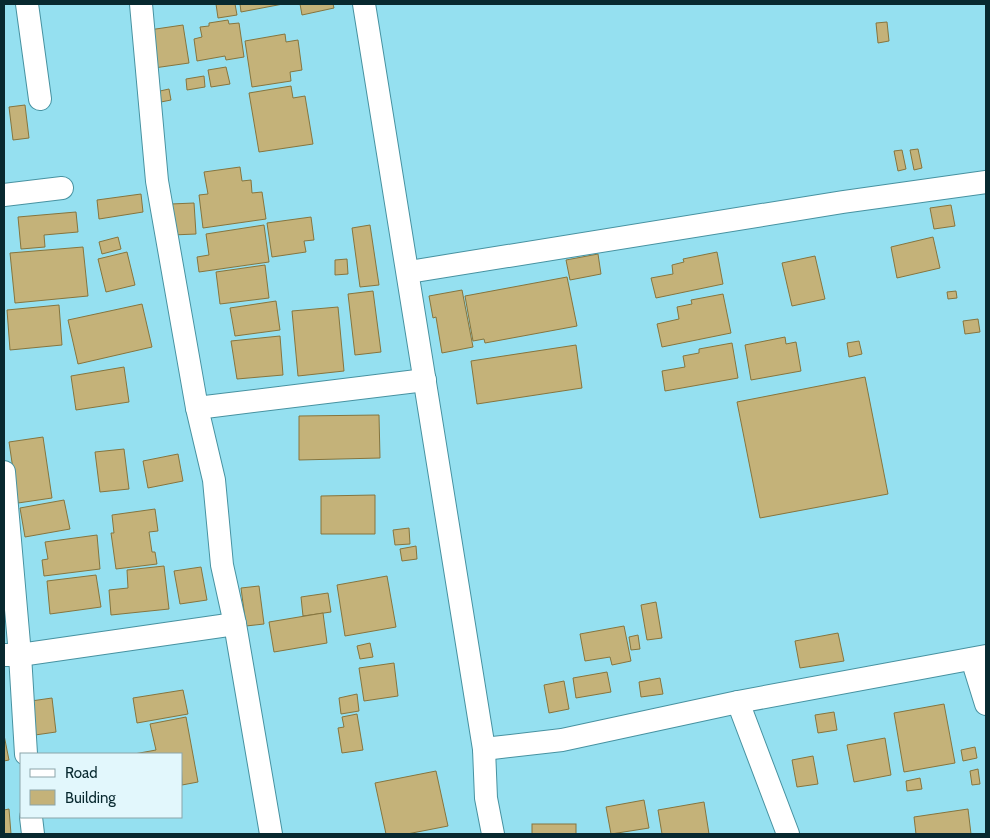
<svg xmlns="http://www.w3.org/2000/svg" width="990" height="838" viewBox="0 0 990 838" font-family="Cabin,sans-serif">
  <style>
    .building { fill: #c4b279; stroke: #86753e }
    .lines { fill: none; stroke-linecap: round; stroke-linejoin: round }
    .minor-casing { stroke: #4792a1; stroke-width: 24 }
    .minor { stroke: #fff; stroke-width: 22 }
  </style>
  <rect width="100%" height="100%" fill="#95e0f0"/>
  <g class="building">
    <polygon points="216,4 235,4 237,15 218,18"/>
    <polygon points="240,4 283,4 241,12"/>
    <polygon points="300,4 333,4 334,8 302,15"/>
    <polygon points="228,20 229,24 239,23 244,57 226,60 225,56 197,61 194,39 202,37 200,27 209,26 209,23"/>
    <polygon points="887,22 889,41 878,43 876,23"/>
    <polygon points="183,25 189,63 154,68 149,30"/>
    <polygon points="285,34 286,42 298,40 302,70 290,72 291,81 252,87 245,41"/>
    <polygon points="226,67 230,84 211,87 208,70"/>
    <polygon points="204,76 205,87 187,90 186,79"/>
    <polygon points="291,86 293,98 305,96 313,144 259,152 249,93"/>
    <polygon points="169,89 171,100 161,102 160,91"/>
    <polygon points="25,105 29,138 13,140 9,107"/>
    <polygon points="918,149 922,168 914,170 910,150"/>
    <polygon points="902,150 906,169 898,171 894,151"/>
    <polygon points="240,167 242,181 251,180 252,193 262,192 266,219 203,228 199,195 208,194 204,172"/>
    <polygon points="141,194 143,212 99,219 97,200"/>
    <polygon points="194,203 196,234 172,235 171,204"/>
    <polygon points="951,205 955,226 934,229 930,208"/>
    <polygon points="76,212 78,232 44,235 45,247 21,249 18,217"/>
    <polygon points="311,217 314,240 304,241 306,252 272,257 267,223"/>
    <polygon points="264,225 269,262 199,272 197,257 209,255 206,234"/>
    <polygon points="370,225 379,285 360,287 352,228"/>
    <polygon points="118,237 121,249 102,254 99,242"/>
    <polygon points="933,237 940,268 897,278 891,247"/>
    <polygon points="83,247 88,296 15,303 10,253"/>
    <polygon points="127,252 135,285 106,292 98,259"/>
    <polygon points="717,252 723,284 656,298 651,278 673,274 672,265 684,262 683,259"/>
    <polygon points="598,254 601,274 570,280 566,260"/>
    <polygon points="815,256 825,299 792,306 782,263"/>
    <polygon points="347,259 348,274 335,275 335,260"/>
    <polygon points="265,265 269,298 220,304 216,272"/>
    <polygon points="567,277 577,326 485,343 484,339 473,341 465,296"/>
    <polygon points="462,290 473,347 442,353 436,317 433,318 429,296"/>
    <polygon points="373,291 381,352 355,355 348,294"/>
    <polygon points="956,291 957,298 948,299 947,292"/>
    <polygon points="723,294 731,333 662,347 657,324 679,319 677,307 692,304 691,300"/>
    <polygon points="276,301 280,330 235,336 230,308"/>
    <polygon points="142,304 152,347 78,364 68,320"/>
    <polygon points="59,305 62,345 10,350 7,310"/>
    <polygon points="338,307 344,371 298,376 292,311"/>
    <polygon points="978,319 980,332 965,334 963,321"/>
    <polygon points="280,336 283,375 237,379 231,341"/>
    <polygon points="785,337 786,344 796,342 801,371 751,380 745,345"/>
    <polygon points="859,341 862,354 849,357 847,343"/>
    <polygon points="732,343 738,378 665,391 662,371 685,367 683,356 699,353 699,349"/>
    <polygon points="576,345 582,388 477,404 471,361"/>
    <polygon points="124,367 129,402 76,410 71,376"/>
    <polygon points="865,377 888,494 760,518 737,402"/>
    <polygon points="379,415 380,458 299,460 299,416"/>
    <polygon points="43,437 52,498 18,503 9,442"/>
    <polygon points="124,449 129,489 100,492 95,452"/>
    <polygon points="178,454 183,481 148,488 143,461"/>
    <polygon points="375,495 375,534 321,534 321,496"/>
    <polygon points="64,500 70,529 25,537 20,508"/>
    <polygon points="155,509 158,531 149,532 152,552 155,552 157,564 116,569 111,533 114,533 112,515"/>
    <polygon points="409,528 410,544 395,545 393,530"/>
    <polygon points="97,535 100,569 44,576 42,560 48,559 45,542"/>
    <polygon points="416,546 417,559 402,561 400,549"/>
    <polygon points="164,566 169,609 111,615 109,590 128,588 127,570"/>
    <polygon points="201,567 207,600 180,604 174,571"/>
    <polygon points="96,575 101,607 50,614 47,581"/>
    <polygon points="387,576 396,627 345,636 337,585"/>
    <polygon points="259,586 264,624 246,626 241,588"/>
    <polygon points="328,593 331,612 303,616 301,597"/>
    <polygon points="656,602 662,638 647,640 641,605"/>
    <polygon points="323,613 327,643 274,652 269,622"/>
    <polygon points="624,626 631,661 612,665 610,657 585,661 580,634"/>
    <polygon points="838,633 844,661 800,668 795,641"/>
    <polygon points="638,635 640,649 631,650 629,637"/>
    <polygon points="370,643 373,657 360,659 357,646"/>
    <polygon points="394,663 398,696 364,701 359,668"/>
    <polygon points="607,672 611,692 576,698 573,678"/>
    <polygon points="660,678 663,694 641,697 639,682"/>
    <polygon points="564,681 569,709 549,713 544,685"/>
    <polygon points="183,690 188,714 137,723 133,698"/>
    <polygon points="357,694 359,711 341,714 339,698"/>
    <polygon points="52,698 56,732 35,735 31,701"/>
    <polygon points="944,704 955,763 904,772 894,713"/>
    <polygon points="834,712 837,730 818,733 815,715"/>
    <polygon points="357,714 363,750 342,753 338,728 344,727 342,717"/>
    <polygon points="186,717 198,782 182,785 181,754 134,754 156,750 150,724"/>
    <polygon points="4,735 9,760 4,761"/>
    <polygon points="885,738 891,775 854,782 847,745"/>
    <polygon points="975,747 977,758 963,761 961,750"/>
    <polygon points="813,756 818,784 797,787 792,760"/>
    <polygon points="978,769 980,784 972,785 970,771"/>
    <polygon points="436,771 448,826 407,834 386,834 375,783"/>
    <polygon points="920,778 922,789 907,791 906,781"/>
    <polygon points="644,800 649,828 611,834 606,807"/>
    <polygon points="704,802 709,834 662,834 658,810"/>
    <polygon points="9,809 11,834 4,834 4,810"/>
    <polygon points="968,809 971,834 916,834 914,817"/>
    <rect x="532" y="824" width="44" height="10"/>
  </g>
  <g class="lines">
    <defs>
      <g id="minor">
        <polyline points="27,4 40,99"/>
        <polyline points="141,4 157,181 197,408 214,480 222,565 235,624 271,834"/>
        <polyline points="364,4 484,749 486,798 493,834"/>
        <polyline points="4,195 62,188"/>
        <polyline points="409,272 843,202 986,182"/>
        <polyline points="197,408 425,380"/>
        <polyline points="4,472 20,655 26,754"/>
        <polyline points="4,655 20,655 235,624"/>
        <polyline points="972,659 986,704"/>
        <polyline points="738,702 788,834"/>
        <polyline points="484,749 562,740 738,702 986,656"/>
        <polyline points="31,817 33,834"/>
      </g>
    </defs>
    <use href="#minor" class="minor-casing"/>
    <use href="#minor" class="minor"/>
  </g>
  <rect width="990" height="838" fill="none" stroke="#08292f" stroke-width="10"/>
  <rect x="20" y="753" width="162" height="65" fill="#e2f7fc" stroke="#8ba5aa"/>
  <rect x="30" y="769" width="25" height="8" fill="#ffffff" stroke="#8ba5aa"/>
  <text x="65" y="778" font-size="15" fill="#08292f">Road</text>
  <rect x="30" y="790" width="25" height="15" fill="#c4b279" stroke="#8ba5aa"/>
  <text x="65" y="803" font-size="15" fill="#08292f">Building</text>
</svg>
